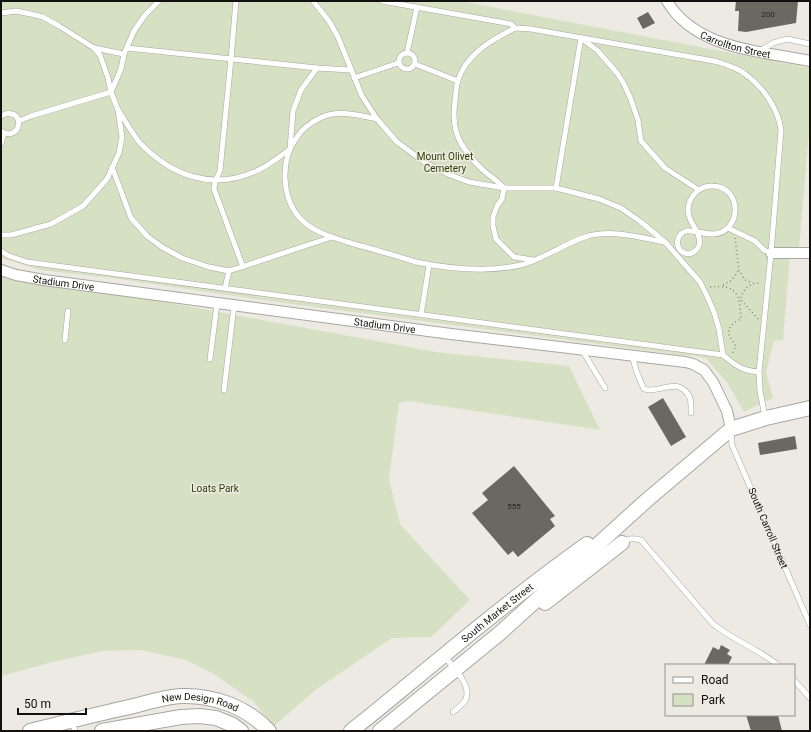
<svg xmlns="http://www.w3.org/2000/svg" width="811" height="732" viewBox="0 0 811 732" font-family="Roboto,sans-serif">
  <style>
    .green { fill: #d6e1c4 }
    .building { fill: #6a6861 }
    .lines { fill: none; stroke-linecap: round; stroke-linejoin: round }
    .service-casing { stroke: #a9a69f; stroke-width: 6 }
    .minor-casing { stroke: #a9a69f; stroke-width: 12 }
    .secondary-casing { stroke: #a9a69f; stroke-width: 16 }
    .path { stroke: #85837e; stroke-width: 1.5; stroke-dasharray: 1 3; stroke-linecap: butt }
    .service { stroke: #fff; stroke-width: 5 }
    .minor { stroke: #fff; stroke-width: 10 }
    .secondary { stroke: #fff; stroke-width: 14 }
    .labels { text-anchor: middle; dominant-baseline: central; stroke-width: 3; stroke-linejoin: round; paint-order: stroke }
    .number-label { font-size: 8px; fill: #282724 }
    .street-label { font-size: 10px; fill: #12110f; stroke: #edeae3 }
    .park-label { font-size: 10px; fill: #304004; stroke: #edeae3 }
  </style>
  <rect width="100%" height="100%" fill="#edeae3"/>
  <g class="green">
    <polygon points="1,1 460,1 810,68 810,122 799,248 790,254 783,340 774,341 766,372 773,398 744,412 728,384 706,358 277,302 111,278 40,270 1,258"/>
    <polygon points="1,270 56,282 436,352 569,366 600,430 409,401 399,403 389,479 400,524 470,600 431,637 392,638 318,688 273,727 254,702 214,674 186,660 141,650 102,651 53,662 1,676"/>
  </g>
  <g class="building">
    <polygon points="736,1 798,1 796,23 746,32 738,31 739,11 735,11"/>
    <polygon points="648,12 655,23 643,29 637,18"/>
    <polygon points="663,398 686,437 671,446 648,407"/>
    <polygon points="795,436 797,449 760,455 758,443"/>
    <polygon points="514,466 555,516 550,519 555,526 518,557 513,551 508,555 472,513 488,500 482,493"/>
    <polygon points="721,645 730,650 727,654 732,657 728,665 704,665 713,647 719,650"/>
    <polygon points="746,715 778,715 782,731 751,731"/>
  </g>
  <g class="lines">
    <defs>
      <g id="service">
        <polyline points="236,1 231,59 220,171 215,181 214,189 243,267"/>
        <polyline points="313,1 329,21 338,37 362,96 377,119 397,142 427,164 450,175 469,182 504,188 556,188 599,199 621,208 641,222 665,242 700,282 707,296 714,312 719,329 723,355"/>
        <path d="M382 1 511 24 515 28 531 29 714 61C724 64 736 67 745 74 763 87 778 108 781 130L771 253 759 372 760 391 765 417"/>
        <polyline points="1,13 16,11 31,14 43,17 59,26 94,48 100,55 108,78 111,92 118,110 122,137 119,153 107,179 83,206 51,224 11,235 1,235"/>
        <path d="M515 28C492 40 467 53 458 80 456 86 456 94 455 101 453 115 454 132 462 145 468 154 475 163 484 171 491 177 498 181 504 188L502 199 497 206 493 217V226L496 239 514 257 533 260"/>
        <polyline points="94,48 124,54"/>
        <polyline points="127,48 317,68 350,70"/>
        <polyline points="760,51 773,43 787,39 810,44"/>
        <circle cx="407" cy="61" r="8"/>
        <polyline points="407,53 417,7"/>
        <polyline points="415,64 458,81"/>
        <polyline points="354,78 398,63"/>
        <path d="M119 111C126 122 133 135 141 144 172 176 212 190 254 172 267 167 279 157 290 149L293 111 301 90 317 68"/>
        <path d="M1 116 8 113 15 115C25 125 13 140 1 131"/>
        <path d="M377 119C358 115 339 109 320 118 312 122 302 129 297 137 279 161 281 203 305 223 320 235 339 239 357 245 377 250 396 256 416 262 450 269 486 273 521 265 544 259 563 244 585 237 611 229 638 237 664 242"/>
        <polyline points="19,121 31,116 111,92 121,69 124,54 134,31 145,15 159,1"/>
        <polyline points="1,144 4,133"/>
        <polyline points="112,167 131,218 147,236 162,247 182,258 209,267 229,271 332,237"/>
        <polyline points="556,188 581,38 598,51 617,73 624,84 630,97 638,120 641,141 665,168 699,190"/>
        <polyline points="728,228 755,241 764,250 771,253"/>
        <path d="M698 232C694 232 690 230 686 231 677 234 675 245 681 251 691 259 702 248 699 238 698 230 691 224 689 216 685 201 697 185 713 186 743 187 742 233 713 234 708 234 703 233 698 232"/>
        <path d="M1 251 9 256 27 262 723 355C737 366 740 370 759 372"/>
        <polyline points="225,288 229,271"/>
        <polyline points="421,315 429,265"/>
        <polyline points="65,340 68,311"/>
        <polyline points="582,350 605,388"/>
        <path d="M632 355 637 373 644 389C657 394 673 380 684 390 692 396 691 403 691 413"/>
        <polyline points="210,359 217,304"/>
        <polyline points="224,390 234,306"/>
        <polyline points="731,432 732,445 810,625"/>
        <path d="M623 542C630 538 633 538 641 540L713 624C733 640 758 649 778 665"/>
        <path d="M444 656C452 666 472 685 466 699 464 704 458 708 453 712"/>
        <polyline points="794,680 810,698"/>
        <polyline points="72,721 75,731"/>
      </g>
      <g id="minor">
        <path id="s1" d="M667 1C695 49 761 51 810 61"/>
        <polyline points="771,253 810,253"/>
        <path id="s2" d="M1 270 16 275 44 280 451 334 685 362 693 364 704 370 713 382 727 411 731 429"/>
      </g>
      <g id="secondary">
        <polyline points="545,603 622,543"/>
        <path id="s3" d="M30 731C62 723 93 715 125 708 143 704 163 697 181 696 214 695 247 707 269 731"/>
        <polyline points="102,731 181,717 199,716 216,718 233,725 241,731"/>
        <path id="s4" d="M351 731C382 707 412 681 443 656 490 617 538 579 587 544"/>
        <polyline points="380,731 500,633 647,500 731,429 766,418 810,408"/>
      </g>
    </defs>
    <use href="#service" class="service-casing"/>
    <use href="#minor" class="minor-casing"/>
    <use href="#secondary" class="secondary-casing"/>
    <g class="path">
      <polyline points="735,238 739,270 745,280 753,283"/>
      <polyline points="723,285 732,280 739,270"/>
      <path d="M710 287C739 284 739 295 741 319 734 322 730 325 728 333L736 346 732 354"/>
      <path d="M758 319 740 299C744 289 748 283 761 283"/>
    </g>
    <use href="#service" class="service"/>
    <use href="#minor" class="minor"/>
    <use href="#secondary" class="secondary"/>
  </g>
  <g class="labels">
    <g class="number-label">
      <text x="768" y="14">200</text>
      <text x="514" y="506">555</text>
    </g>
    <g class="street-label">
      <text stroke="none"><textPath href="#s1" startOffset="84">Carrollton Street</textPath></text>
      <text stroke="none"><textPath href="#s2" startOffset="64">Stadium Drive</textPath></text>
      <text stroke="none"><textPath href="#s2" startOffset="388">Stadium Drive</textPath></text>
      <text transform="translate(768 528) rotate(67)">South Carroll Street</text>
      <text stroke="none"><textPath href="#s4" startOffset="188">South Market Street</textPath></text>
      <text stroke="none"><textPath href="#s3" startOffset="175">New Design Road</textPath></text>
    </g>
    <g class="park-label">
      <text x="445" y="156">Mount Olivet<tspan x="445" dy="12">Cemetery</tspan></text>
      <text x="215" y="488">Loats Park</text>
    </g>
  </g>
  <rect width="811" height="732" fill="none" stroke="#12110f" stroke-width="4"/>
  <rect x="665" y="664" width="130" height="52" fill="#edeae3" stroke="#95938e"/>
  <rect x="673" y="677" width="20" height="6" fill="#ffffff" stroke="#95938e"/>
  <text x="701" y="684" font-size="12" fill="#12110f">Road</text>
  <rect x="673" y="694" width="20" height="12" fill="#d6e1c4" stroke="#95938e"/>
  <text x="701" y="704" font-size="12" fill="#12110f">Park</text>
  <path d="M18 708v6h68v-6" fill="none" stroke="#12110f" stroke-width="2"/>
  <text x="24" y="708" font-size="12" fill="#12110f" stroke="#edeae3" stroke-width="3" paint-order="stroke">50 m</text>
</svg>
